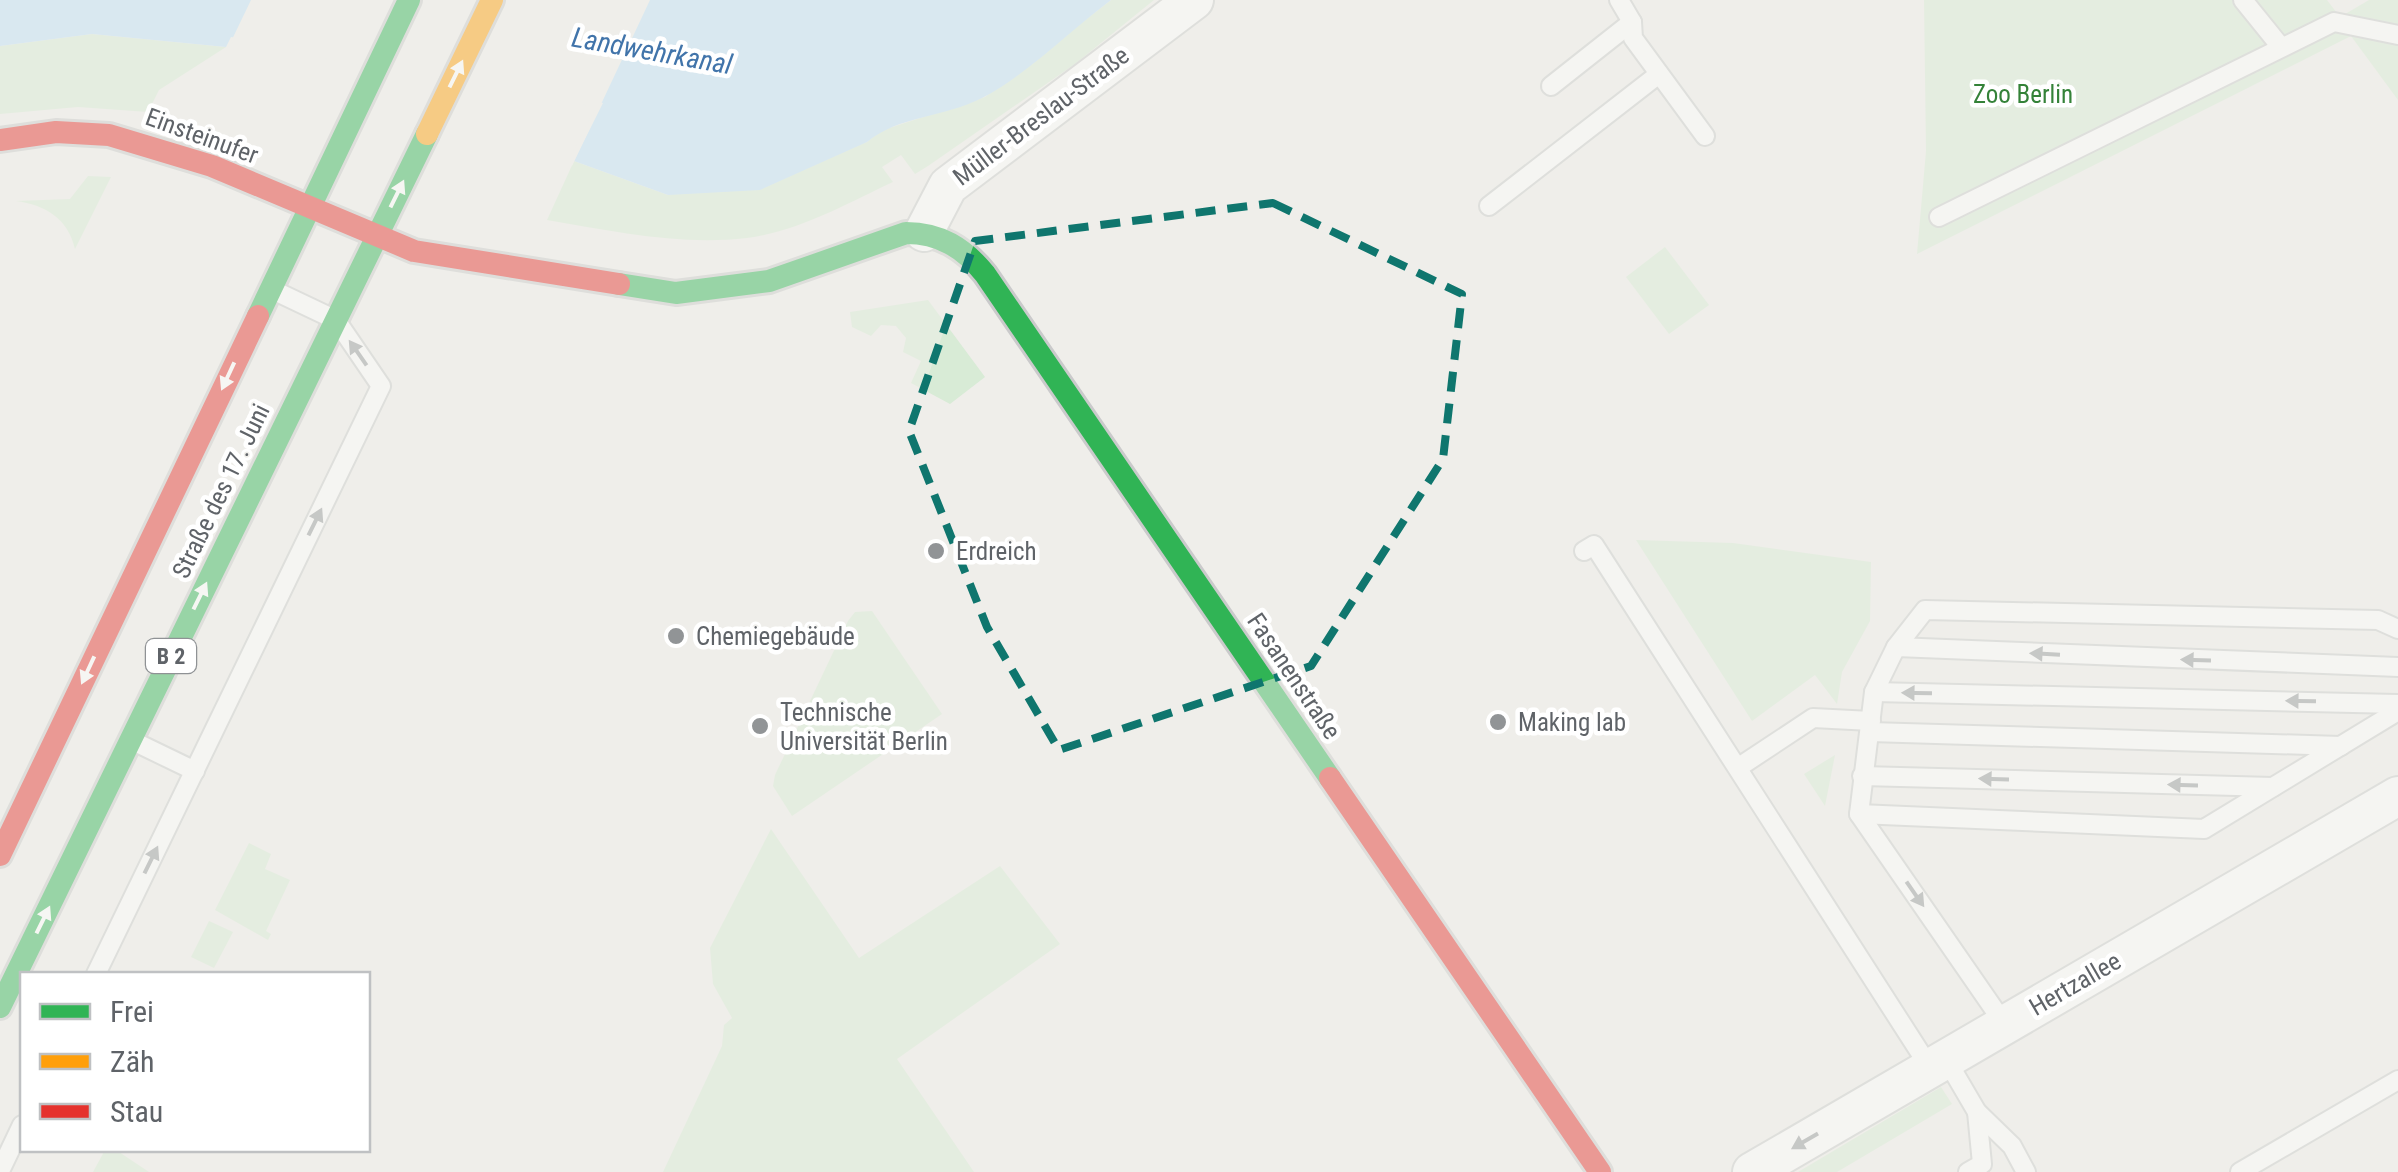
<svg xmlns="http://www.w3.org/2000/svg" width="2398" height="1172" viewBox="0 0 2398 1172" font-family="'Roboto Condensed',sans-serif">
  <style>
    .green { fill: #d8ebd6 }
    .water { fill: #bfe0f9 }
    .pier { fill: #efeeea }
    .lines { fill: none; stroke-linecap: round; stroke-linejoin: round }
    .lane-casing { stroke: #cbcccc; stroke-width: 22 }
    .street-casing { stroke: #cbcccc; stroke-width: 42 }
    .fast-casing { stroke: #cacacb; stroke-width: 28 }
    .slow-casing { stroke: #cacacb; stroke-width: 28 }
    .jam-casing { stroke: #cacacb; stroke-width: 28 }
    .lane { stroke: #fdfcfc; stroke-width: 18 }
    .street { stroke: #fdfcfc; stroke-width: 38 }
    .fast { stroke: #30b455; stroke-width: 22 }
    .slow { stroke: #ff9f0a; stroke-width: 22 }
    .jam { stroke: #e5322d; stroke-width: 22 }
    .oneway { fill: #fff }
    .oneway2 { fill: #96999c }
    .marked { fill: none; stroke: #0f766e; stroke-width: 8; stroke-dasharray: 20 12; stroke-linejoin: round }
    .poi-dot { fill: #919496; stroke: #fff; stroke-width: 4 }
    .labels { text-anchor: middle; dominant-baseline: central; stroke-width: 9; stroke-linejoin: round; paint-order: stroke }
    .shield { fill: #fff; stroke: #8f9295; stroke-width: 2.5 }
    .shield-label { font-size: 22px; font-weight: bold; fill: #5f6368 }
    .park-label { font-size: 25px; fill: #348238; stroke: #fff }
    .street-label { font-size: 25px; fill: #5f6368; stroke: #fff }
    .poi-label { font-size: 25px; fill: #5f6368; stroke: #fff; text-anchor: start }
    .water-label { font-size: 28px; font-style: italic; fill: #4174aa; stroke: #fff }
  </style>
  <rect width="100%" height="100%" fill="#efeeea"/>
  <g class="green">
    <path d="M1111 0H1154L1075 64 928 166 915 174 901 155 882 167 893 182C848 203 797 232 747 238 680 246 613 231 547 220L574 161 668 195 867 142 880 131 985 97Z"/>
    <polygon points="1924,0 2327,0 2340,17 2369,0 2398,0 2398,100 2351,36 1917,254 1926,151"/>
    <polygon points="92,34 226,47 159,90 148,112 78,107 0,114 0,46"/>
    <path d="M88 176 111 177 75 249C68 218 45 205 16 201L70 199Z"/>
    <polygon points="1665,247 1709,305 1669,334 1626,277"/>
    <polygon points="928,300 985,377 950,404 911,383 921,361 903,352 906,338 896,326 881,325 871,336 852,327 850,312"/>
    <polygon points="1636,540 1733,543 1871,562 1870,621 1842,672 1837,704 1815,675 1752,721"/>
    <polygon points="872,611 942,714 792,816 773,786 775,775 848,621 855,612"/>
    <polygon points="1835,755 1825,806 1804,774"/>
    <polygon points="771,829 859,958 1000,866 1060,944 897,1059 974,1172 663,1172 722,1046 724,1025 732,1018 713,984 710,948"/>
    <polygon points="249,843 271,854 265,869 290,880 266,931 271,934 268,940 215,910"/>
    <polygon points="209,921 233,932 214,968 191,957"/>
    <polygon points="1941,1087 1952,1104 1837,1172 1798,1172"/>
    <polygon points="105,1150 116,1150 149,1172 93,1172"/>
  </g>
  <path class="water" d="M0 0H1111C1071 30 1025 76 982 98 945 117 898 116 867 142L760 190 668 195 574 161 603 103 231 37 226 47 92 34 0 46Z"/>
  <polygon class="pier" points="251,0 650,0 572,166 569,159 596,107 233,42 226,52"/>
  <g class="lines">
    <defs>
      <g id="lane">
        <polyline points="1619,0 1632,22 1633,38 1705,136"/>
        <polyline points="2243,0 2281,47"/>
        <polyline points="1551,86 1632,22"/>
        <polyline points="1489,206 1659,74"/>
        <polyline points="1939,217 2334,22 2398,35"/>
        <polyline points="1584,551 1594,545 1930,1068"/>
        <polyline points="1896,647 2398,667"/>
        <polyline points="1874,692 2398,704"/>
        <polyline points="1870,732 2341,746"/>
        <polyline points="135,742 195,771"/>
        <polyline points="1739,767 1813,718 1871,721"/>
        <polyline points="1862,776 2273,787"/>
        <polyline points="1859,814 2204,829 2398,711"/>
        <polyline points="96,974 381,386 336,320 275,291"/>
        <polyline points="2005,1025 1859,814 1874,692 1896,647 1925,610 2378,620 2398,629"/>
        <polyline points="1946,1059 1977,1112 2012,1146 2026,1172"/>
        <polyline points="0,1171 22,1125"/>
        <polyline points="1968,1172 1982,1164 1977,1112"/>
        <polyline points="2240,1172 2398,1080"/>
      </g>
      <g id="street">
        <polyline points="924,232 948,186 1194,0"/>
        <polyline points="1752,1172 2398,796"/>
      </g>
      <g id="fast">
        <path d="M619 284 676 293 769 281 906 233C940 233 964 248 985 274L1330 778"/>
        <polyline points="258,316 409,0"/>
        <polyline points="0,1007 427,134"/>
      </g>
      <polyline id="slow" points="427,134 492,0"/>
      <g id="jam">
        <polyline points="0,140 56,132 109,135 212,166 414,251 619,284"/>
        <polyline points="1330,778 1600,1172"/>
        <polyline points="0,855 258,316"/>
      </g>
    </defs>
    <use href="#lane" class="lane-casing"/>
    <use href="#street" class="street-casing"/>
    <use href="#fast" class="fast-casing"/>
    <use href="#slow" class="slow-casing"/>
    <use href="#jam" class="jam-casing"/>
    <use href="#lane" class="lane"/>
    <use href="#street" class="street"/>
    <use href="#fast" class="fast"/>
    <use href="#slow" class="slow"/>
    <use href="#jam" class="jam"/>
  </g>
  <defs><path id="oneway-solid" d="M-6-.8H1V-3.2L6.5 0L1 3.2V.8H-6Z" transform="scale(2.5)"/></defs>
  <g class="oneway">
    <use href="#oneway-solid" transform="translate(456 74) rotate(-64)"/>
    <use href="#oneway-solid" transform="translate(397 194) rotate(-64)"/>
    <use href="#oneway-solid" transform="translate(228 376) rotate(115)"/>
    <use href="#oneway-solid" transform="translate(200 596) rotate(-64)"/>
    <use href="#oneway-solid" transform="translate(88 670) rotate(115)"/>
    <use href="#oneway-solid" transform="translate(43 920) rotate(-64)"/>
  </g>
  <g class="oneway2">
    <use href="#oneway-solid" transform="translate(358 353) rotate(-125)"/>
    <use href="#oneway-solid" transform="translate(315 522) rotate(-64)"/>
    <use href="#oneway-solid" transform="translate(2045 654) rotate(-177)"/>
    <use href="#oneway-solid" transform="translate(2196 660) rotate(-178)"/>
    <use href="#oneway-solid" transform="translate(1917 693) rotate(-179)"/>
    <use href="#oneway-solid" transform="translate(2301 701) rotate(-179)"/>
    <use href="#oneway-solid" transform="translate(1994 779) rotate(-178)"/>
    <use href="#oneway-solid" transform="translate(2183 785) rotate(-178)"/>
    <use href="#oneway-solid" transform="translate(151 860) rotate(-64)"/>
    <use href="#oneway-solid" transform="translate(1915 894) rotate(55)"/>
    <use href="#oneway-solid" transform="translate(1805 1141) rotate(150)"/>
  </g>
  <path d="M0 0H2398V1172H0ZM1273 203 1462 294 1443 459 1311 666 1059 750 987 627 909 431 975 241Z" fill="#efeeea" fill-opacity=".55" fill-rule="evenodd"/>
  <path class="marked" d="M1273 203 1462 294 1443 459 1311 666 1059 750 987 627 909 431 975 241Z"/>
  <g class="poi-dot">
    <circle cx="936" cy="551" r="10"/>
    <circle cx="676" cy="636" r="10"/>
    <circle cx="1498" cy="722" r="10"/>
    <circle cx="760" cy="726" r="10"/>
  </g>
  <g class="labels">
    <rect class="shield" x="146" y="639" width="50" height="34" rx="8"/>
    <g class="shield-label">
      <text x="171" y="656">B 2</text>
    </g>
    <g class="park-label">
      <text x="2023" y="94">Zoo Berlin</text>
    </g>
    <g class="street-label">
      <text transform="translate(1041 116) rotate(-37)">Müller-Breslau-Straße</text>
      <text transform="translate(202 136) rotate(20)">Einsteinufer</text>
      <text transform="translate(221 491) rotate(-64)">Straße des 17. Juni</text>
      <text transform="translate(1294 676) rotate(56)">Fasanenstraße</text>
      <text transform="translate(2075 984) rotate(-30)">Hertzallee</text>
    </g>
    <g class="poi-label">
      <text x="956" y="551">Erdreich</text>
      <text x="696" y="636">Chemiegebäude</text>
      <text x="780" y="712">Technische<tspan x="780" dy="29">Universität Berlin</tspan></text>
      <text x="1518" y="722">Making lab</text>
    </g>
    <g class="water-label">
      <text transform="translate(652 51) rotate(10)">Landwehrkanal</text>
    </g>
  </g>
  <rect x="20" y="972" width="350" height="180" fill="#ffffff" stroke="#bfc1c3" stroke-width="2.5"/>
  <rect x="40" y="1004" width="50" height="15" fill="#30b455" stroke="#bfc1c3" stroke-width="2.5"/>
  <text x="110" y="1022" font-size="30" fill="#5f6368">Frei</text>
  <rect x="40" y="1054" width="50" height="15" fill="#ff9f0a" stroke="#bfc1c3" stroke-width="2.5"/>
  <text x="110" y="1072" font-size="30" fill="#5f6368">Zäh</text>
  <rect x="40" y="1104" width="50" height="15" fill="#e5322d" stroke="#bfc1c3" stroke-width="2.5"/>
  <text x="110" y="1122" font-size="30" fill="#5f6368">Stau</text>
</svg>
